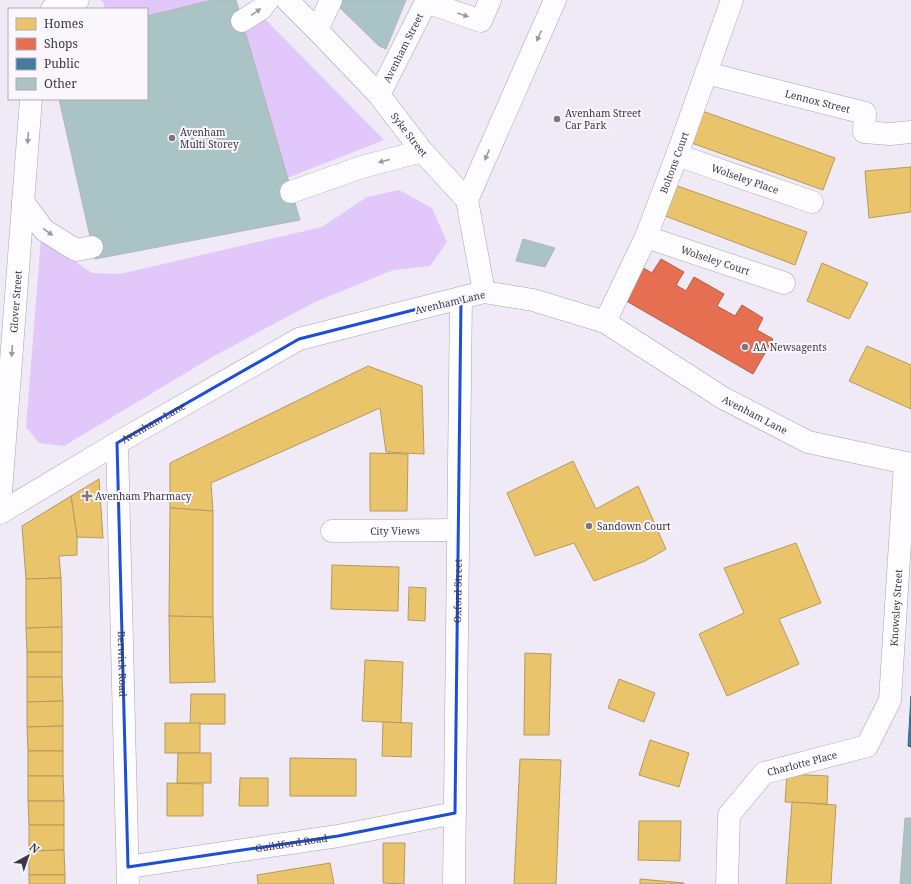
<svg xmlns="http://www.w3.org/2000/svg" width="911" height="884" viewBox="0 0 911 884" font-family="'Noto Serif',serif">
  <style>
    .green { fill: #e1c7fa }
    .homes { fill: #e9c46a; stroke: #b59a5e }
    .shops { fill: #e76f51; stroke: #b45e4c }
    .public { fill: #457b9d; stroke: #426782 }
    .building { fill: #aac4c6; stroke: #b2b6bb }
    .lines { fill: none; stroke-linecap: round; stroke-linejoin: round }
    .minor-casing { stroke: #a8a4ae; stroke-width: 23 }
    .minor { stroke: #fdfcfe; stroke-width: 22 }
    .oneway { fill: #9c9aa0 }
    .marked { fill: none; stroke: #1d4ed8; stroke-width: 3; stroke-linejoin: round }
    .poi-dot { fill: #7b7681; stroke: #f9f6fc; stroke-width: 1.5 }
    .labels { text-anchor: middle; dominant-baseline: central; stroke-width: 4; stroke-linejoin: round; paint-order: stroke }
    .street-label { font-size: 10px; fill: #3c3742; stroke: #f9f6fc }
    .poi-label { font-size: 10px; fill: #3c3742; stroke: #f9f6fc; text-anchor: start }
  </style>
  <rect width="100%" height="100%" fill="#f0eaf7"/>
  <g class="green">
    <polygon points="100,0 212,0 147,16 147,9 105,9 103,2"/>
    <polygon points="261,15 384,140 287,178 243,26"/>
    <polygon points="399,190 432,208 447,242 430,266 393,270 315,302 214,356 64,446 39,443 26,427 41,238 92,273 120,274 322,227 367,197"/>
  </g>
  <g class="homes">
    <polygon points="702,111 835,158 823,190 686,141"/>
    <polygon points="911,167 911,212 869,218 865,171"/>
    <polygon points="672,184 807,232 795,265 660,214"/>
    <polygon points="822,263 868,283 849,319 807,301"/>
    <polygon points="867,346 911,365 911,409 849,381"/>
    <polygon points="368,366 422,386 424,454 386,452 380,408 211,483 213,511 170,508 170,463"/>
    <polygon points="370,453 408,454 407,511 370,511"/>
    <polygon points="573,461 596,509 638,486 666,549 645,561 594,581 574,543 535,556 507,493"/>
    <polygon points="99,479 103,538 77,537 71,496"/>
    <polygon points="71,496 77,537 77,555 59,556 61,578 26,579 22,526"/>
    <polygon points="170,508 213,511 213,617 169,616"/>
    <polygon points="796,543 821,603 779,619 799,664 727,696 699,634 744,613 724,568"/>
    <polygon points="332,565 399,567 398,611 331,609"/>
    <polygon points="61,578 62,627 26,628 26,579"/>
    <polygon points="409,587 426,588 425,621 408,620"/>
    <polygon points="169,616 213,617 215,682 170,683"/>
    <polygon points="62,627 62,652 27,652 26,628"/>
    <rect x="27" y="652" width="35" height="25"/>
    <polygon points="525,653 551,654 549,735 524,735"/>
    <polygon points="365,660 403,662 401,723 362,721"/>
    <polygon points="27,677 62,677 63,701 27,702"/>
    <polygon points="619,679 655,693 644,722 608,708"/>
    <polygon points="191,694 225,694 225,724 190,724"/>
    <polygon points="63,701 63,726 27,727 27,702"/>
    <polygon points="383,722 412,723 411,757 382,756"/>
    <rect x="165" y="723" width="35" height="30"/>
    <polygon points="63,726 63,751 28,751 27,727"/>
    <polygon points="650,740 689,753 679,787 639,775"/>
    <rect x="28" y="751" width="35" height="25"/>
    <polygon points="178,753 211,753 211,783 177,783"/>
    <polygon points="290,758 356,759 356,796 290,796"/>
    <polygon points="520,759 561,760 556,884 514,884"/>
    <polygon points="787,774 828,776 827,804 785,802"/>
    <polygon points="28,776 63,776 64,801 28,801"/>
    <polygon points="240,778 268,778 268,806 239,806"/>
    <polygon points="167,783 203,784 203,816 167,816"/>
    <polygon points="28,801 64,801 64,825 29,825"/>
    <polygon points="792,802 836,805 831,884 786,884"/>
    <polygon points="639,821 681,821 680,861 638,860"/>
    <polygon points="29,825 64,825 64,850 29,851"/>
    <polygon points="383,843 405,843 404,884 383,883"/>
    <polygon points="64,850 65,875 29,875 29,851"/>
    <polygon points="330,863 334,884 258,884 257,875"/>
    <rect x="29" y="875" width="36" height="9"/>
    <polygon points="640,879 684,883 684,884 640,884"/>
  </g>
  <polygon class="shops" points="661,259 684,272 676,285 686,291 694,277 724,294 717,306 735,316 742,305 763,318 757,330 773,339 753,374 623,299 638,265 652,273"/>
  <polygon class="public" points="911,696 911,747 908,746"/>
  <g class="building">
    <polygon points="212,0 236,0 300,220 95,259 59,99 147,99 147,16"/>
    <polygon points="341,0 406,0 386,49 379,46 338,6"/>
    <polygon points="523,239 555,248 545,267 516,261"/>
    <polygon points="905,818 911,818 911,884 900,884"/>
  </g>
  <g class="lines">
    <defs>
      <g id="minor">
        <path id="s1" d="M287 0 317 30 379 95 422 151 467 200 484 292"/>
        <polyline points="426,2 481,21 490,0"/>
        <polyline points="52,9 59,2 78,0"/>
        <polyline points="242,21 261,9 268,0"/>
        <polyline points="317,30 331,0"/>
        <path id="s2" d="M706 73 865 113 864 132 890 134 911 132"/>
        <path id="s3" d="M379 95 427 0"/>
        <path id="s4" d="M677 155 812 202"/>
        <polyline points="291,192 362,167 422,151"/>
        <polyline points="467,200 555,0"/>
        <polyline points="23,202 44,230 76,250 92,247"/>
        <path id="s5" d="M646 237 784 283"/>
        <path id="s6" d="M605 322 646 237 677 155 732 0"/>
        <path id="s7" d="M117 443 128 884"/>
        <path id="s8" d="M0 505 31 99"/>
        <path id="s9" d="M0 513 117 443 299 339 484 292 533 300 605 322 723 398 808 442 911 464"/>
        <path id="s10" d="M332 531 458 530"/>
        <path id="s11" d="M128 867 338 836 455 813"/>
        <path id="s12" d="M454 884 461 298"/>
        <path id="s13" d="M727 884 729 815 764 773 867 746 890 700 905 464"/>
      </g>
    </defs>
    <use href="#minor" class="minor-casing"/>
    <use href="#minor" class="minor"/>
  </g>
  <defs><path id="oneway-solid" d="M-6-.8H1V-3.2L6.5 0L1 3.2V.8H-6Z"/></defs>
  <g class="oneway">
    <use href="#oneway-solid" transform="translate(256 12) rotate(-34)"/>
    <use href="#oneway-solid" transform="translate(463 15) rotate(19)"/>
    <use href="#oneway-solid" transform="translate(539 36) rotate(114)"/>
    <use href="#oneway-solid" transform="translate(28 138) rotate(94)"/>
    <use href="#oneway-solid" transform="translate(487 155) rotate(113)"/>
    <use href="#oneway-solid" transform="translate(384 161) rotate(166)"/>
    <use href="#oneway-solid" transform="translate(48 232) rotate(36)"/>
    <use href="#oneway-solid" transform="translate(12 351) rotate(94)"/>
  </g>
  <path class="marked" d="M461 298 455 813 338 836 128 867 117 443 299 339Z"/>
  <g class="poi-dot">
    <circle cx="557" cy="119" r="4"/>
    <circle cx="172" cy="138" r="4"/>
    <circle cx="745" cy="347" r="4"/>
    <path d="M85 490h4v4h4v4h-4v4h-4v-4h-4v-4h4z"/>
    <circle cx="589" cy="526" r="4"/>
  </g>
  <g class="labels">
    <g class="street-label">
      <text stroke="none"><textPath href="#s3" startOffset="53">Avenham Street</textPath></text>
      <text stroke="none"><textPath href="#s2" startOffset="115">Lennox Street</textPath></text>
      <text stroke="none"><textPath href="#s1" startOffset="182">Syke Street</textPath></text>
      <text stroke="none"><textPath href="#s6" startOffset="174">Boltons Court</textPath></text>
      <text stroke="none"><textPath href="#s4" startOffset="72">Wolseley Place</textPath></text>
      <text stroke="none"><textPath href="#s5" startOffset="73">Wolseley Court</textPath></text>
      <text stroke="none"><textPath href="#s8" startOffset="204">Glover Street</textPath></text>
      <text transform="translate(450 302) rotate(-13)">Avenham Lane</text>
      <text stroke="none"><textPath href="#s9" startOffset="838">Avenham Lane</textPath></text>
      <text stroke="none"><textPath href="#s9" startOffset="178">Avenham Lane</textPath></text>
      <text stroke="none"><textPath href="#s10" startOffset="63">City Views</textPath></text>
      <text stroke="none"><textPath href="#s12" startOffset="293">Oxford Street</textPath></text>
      <text stroke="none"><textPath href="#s13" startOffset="374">Knowsley Street</textPath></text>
      <text stroke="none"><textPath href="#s7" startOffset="221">Berwick Road</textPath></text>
      <text stroke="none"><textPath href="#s13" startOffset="163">Charlotte Place</textPath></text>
      <text stroke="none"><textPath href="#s11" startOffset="165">Guildford Road</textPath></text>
    </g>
    <g class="poi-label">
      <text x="565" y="113">Avenham Street<tspan x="565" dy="12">Car Park</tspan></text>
      <text x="180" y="132">Avenham<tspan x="180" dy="12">Multi Storey</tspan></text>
      <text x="753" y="347">AA Newsagents</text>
      <text x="95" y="496">Avenham Pharmacy</text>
      <text x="597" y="526">Sandown Court</text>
    </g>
  </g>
  <rect x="8" y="8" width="140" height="92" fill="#f9f6fc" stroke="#adaab2"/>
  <rect x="16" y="18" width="20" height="12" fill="#e9c46a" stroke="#adaab2"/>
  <text x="44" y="28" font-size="12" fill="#3c3742">Homes</text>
  <rect x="16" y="38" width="20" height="12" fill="#e76f51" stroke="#adaab2"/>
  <text x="44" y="48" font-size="12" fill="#3c3742">Shops</text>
  <rect x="16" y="58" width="20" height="12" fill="#457b9d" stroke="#adaab2"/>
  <text x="44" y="68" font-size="12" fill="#3c3742">Public</text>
  <rect x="16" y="78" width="20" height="12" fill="#aac4c6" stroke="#adaab2"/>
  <text x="44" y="88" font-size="12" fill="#3c3742">Other</text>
  <g transform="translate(28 856) rotate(40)" stroke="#f9f6fc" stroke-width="3" paint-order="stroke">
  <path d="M0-3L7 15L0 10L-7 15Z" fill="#3c3742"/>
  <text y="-6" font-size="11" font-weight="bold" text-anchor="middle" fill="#3c3742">N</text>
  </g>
</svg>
